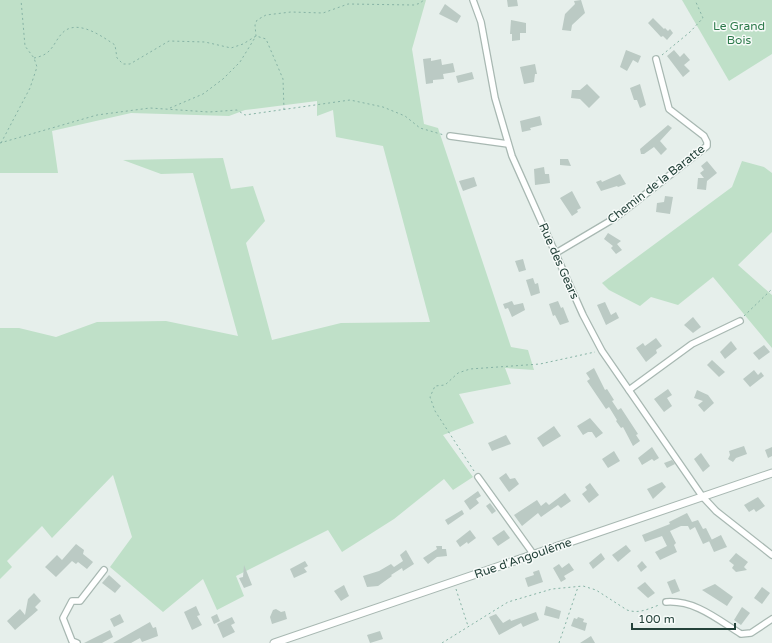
<svg xmlns="http://www.w3.org/2000/svg" width="772" height="643" viewBox="0 0 772 643" font-family="'Varela Round',sans-serif">
  <style>
    .green { fill: #bfe0c8 }
    .building { fill: #bbcac4 }
    .lines { fill: none; stroke-linecap: round; stroke-linejoin: round }
    .minor-casing { stroke: #a8b8b2; stroke-width: 8 }
    .tertiary-casing { stroke: #a8b8b2; stroke-width: 9 }
    .path { stroke: #86b3a5; stroke-width: 1; stroke-dasharray: 2 3; stroke-linecap: butt }
    .minor { stroke: #fff; stroke-width: 5.5 }
    .tertiary { stroke: #fff; stroke-width: 7 }
    .labels { text-anchor: middle; dominant-baseline: central; stroke-width: 3; stroke-linejoin: round; paint-order: stroke }
    .park-label { font-size: 12px; fill: #2d7a4b; stroke: #f7fbf9 }
    .street-label { font-size: 12px; fill: #24423a; stroke: #f7fbf9 }
  </style>
  <rect width="100%" height="100%" fill="#e6efeb"/>
  <g class="green">
    <polygon points="0,0 426,0 412,49 424,124 438,128 511,347 528,350 534,370 505,368 511,384 459,394 474,423 443,435 473,477 453,490 444,479 394,519 342,552 328,530 236,576 244,596 217,610 203,579 163,612 110,567 132,537 113,475 52,538 42,526 7,561 12,567 0,579 0,328 19,328 56,337 97,322 166,321 238,336 193,173 161,174 123,160 223,158 231,189 253,186 265,221 246,243 272,340 341,323 430,322 383,146 336,137 333,110 317,116 317,101 245,110 229,116 131,113 52,131 58,173 0,173"/>
    <polygon points="682,0 772,0 772,54 729,81"/>
    <polygon points="742,161 764,167 772,173 772,232 738,265 772,295 772,348 713,277 678,305 651,297 640,306 609,290 602,283 732,187"/>
  </g>
  <g class="building">
    <polygon points="507,0 517,0 518,6 508,7"/>
    <polygon points="581,0 585,13 572,25 571,31 562,30 565,14 575,4 574,1"/>
    <polygon points="445,4 461,16 457,23 439,14"/>
    <polygon points="653,18 664,29 665,28 668,31 670,29 673,33 667,40 663,36 661,37 648,23"/>
    <polygon points="511,20 526,23 526,33 520,33 520,40 512,41 512,34 510,34"/>
    <polygon points="626,50 641,56 638,63 633,60 627,71 620,67"/>
    <polygon points="674,50 680,57 684,53 690,60 684,65 690,71 683,77 667,56"/>
    <polygon points="431,58 431,61 441,59 442,65 453,63 455,72 443,74 444,79 433,80 433,83 426,84 423,59"/>
    <polygon points="535,64 537,74 535,74 534,82 524,84 520,67"/>
    <polygon points="472,72 474,79 458,83 456,76"/>
    <polygon points="587,84 600,97 589,108 580,99 571,98 572,90 580,90"/>
    <polygon points="640,84 646,105 640,108 637,100 634,100 630,88"/>
    <polygon points="540,116 542,125 530,128 531,130 522,132 520,121"/>
    <polygon points="668,125 672,128 660,141 667,149 661,155 654,147 644,154 641,154 640,149"/>
    <polygon points="560,159 568,159 571,166 560,165"/>
    <polygon points="707,161 717,173 707,181 706,190 697,189 698,178 704,178 700,173 704,170 701,166"/>
    <polygon points="544,167 545,174 549,174 550,183 535,185 534,169"/>
    <polygon points="620,174 626,184 618,187 617,186 601,191 596,182 601,180 602,182"/>
    <polygon points="474,177 477,186 463,191 459,181"/>
    <polygon points="572,191 581,208 577,210 578,212 572,216 560,198"/>
    <polygon points="665,196 673,197 670,214 656,212 657,203 664,202"/>
    <polygon points="608,233 621,241 617,244 622,250 616,254 611,248 613,246 604,239"/>
    <polygon points="523,259 526,270 519,272 515,261"/>
    <polygon points="533,278 535,284 538,283 540,293 531,296 526,280"/>
    <polygon points="512,301 514,305 523,303 525,310 512,317 508,308 505,309 503,304"/>
    <polygon points="558,301 561,308 563,307 569,322 560,325 555,315 553,316 549,304"/>
    <polygon points="605,302 611,315 616,312 619,318 606,325 597,305"/>
    <polygon points="693,317 701,327 693,333 684,325"/>
    <polygon points="656,338 662,346 656,350 657,353 646,362 636,348 643,343 645,346"/>
    <polygon points="731,341 737,349 725,359 720,352"/>
    <polygon points="764,345 770,352 759,360 753,353"/>
    <polygon points="712,360 725,372 719,377 707,365"/>
    <polygon points="594,368 605,390 607,389 614,400 612,401 618,410 621,408 638,434 636,435 640,441 633,446 623,427 621,428 616,421 617,420 609,407 606,409 587,381 590,379 586,373"/>
    <polygon points="754,370 758,375 761,372 764,376 750,387 743,379"/>
    <polygon points="668,389 672,395 667,398 672,406 664,412 654,399"/>
    <polygon points="697,390 708,395 714,403 704,412 698,405 703,401 694,398"/>
    <polygon points="590,418 603,433 596,438 592,432 588,432 583,435 577,426"/>
    <polygon points="554,426 561,436 543,447 537,438"/>
    <polygon points="506,435 511,444 492,451 488,443"/>
    <polygon points="744,446 747,454 736,458 733,462 728,459 730,455 729,451"/>
    <polygon points="652,447 659,458 654,461 652,459 642,465 638,458"/>
    <polygon points="772,447 772,456 768,458 765,450"/>
    <polygon points="614,451 620,461 608,468 602,459"/>
    <polygon points="701,453 710,466 703,472 694,459"/>
    <polygon points="672,460 675,464 667,468 664,463"/>
    <polygon points="506,473 510,479 515,478 519,484 509,492 499,478"/>
    <polygon points="662,482 666,487 653,499 647,489"/>
    <polygon points="590,483 599,495 589,503 582,494 587,490 585,487"/>
    <polygon points="478,491 481,496 476,499 479,503 470,510 464,501"/>
    <polygon points="565,493 571,501 561,508 558,505 541,517 538,513 522,526 514,515 537,500 541,506 546,502 549,505"/>
    <polygon points="758,497 765,506 756,512 754,509 749,512 744,505"/>
    <polygon points="490,503 496,511 492,514 486,506"/>
    <polygon points="462,510 464,514 448,525 445,520"/>
    <polygon points="687,513 692,522 698,520 703,529 706,528 712,540 703,544 695,527 690,530 688,526 681,526 670,531 676,543 674,545 677,552 660,560 655,552 667,546 662,536 645,542 642,535 670,524 669,522"/>
    <polygon points="470,530 476,538 468,544 467,542 460,547 456,541"/>
    <polygon points="504,530 510,538 498,546 492,538"/>
    <polygon points="721,535 727,547 714,552 709,541"/>
    <polygon points="76,544 84,550 83,554 93,562 87,569 78,562 76,564 72,561 56,577 45,567 57,555 62,560"/>
    <polygon points="626,545 631,551 618,562 612,555"/>
    <polygon points="436,546 442,546 442,549 446,549 447,556 437,557 428,564 423,558 437,549"/>
    <polygon points="406,550 414,564 403,571 402,568 391,575 392,576 378,586 367,587 363,576 379,571 391,564 394,567 403,561 400,555"/>
    <polygon points="601,553 605,559 593,569 589,563"/>
    <polygon points="736,553 748,562 744,567 747,570 736,572 732,568 734,565 729,561"/>
    <polygon points="305,561 308,566 304,568 307,572 294,578 290,569"/>
    <polygon points="642,561 647,567 641,572 637,566"/>
    <polygon points="569,563 574,570 564,576 566,579 561,582 553,568 559,564 562,568"/>
    <polygon points="244,565 252,585 244,588 239,578 243,577"/>
    <polygon points="539,570 543,582 528,587 525,578 534,575 533,572"/>
    <polygon points="109,575 121,586 115,593 102,583"/>
    <polygon points="675,579 680,591 672,594 667,582"/>
    <polygon points="645,582 655,593 648,598 637,588"/>
    <polygon points="715,584 733,597 727,606 702,590"/>
    <polygon points="344,585 349,596 341,601 334,591"/>
    <polygon points="762,587 770,593 762,604 754,598"/>
    <polygon points="34,593 41,601 35,607 38,610 15,630 7,621 20,609 25,615 28,599"/>
    <polygon points="196,606 200,615 197,616 202,625 192,630 184,612"/>
    <polygon points="546,606 561,611 559,619 544,615"/>
    <polygon points="742,607 750,613 741,625 734,620"/>
    <polygon points="276,609 281,612 285,611 287,619 272,624 270,617 273,610"/>
    <polygon points="536,612 539,620 523,627 521,623 499,635 489,617 496,614 503,623 510,619 511,621"/>
    <polygon points="120,614 124,622 114,627 110,619"/>
    <polygon points="217,614 220,621 214,624 211,617"/>
    <polygon points="232,617 235,623 231,625 235,632 223,638 217,624"/>
    <polygon points="578,617 584,619 583,622 587,623 585,631 571,626 574,618 577,619"/>
    <polygon points="150,622 153,628 156,627 158,636 142,642 140,638 131,643 113,643"/>
    <polygon points="110,630 113,637 102,643 84,643"/>
    <polygon points="380,631 383,639 370,643 367,635"/>
    <polygon points="591,636 595,643 580,643"/>
  </g>
  <g class="lines">
    <defs>
      <g id="minor">
        <polyline points="473,0 481,22 495,98 512,156 583,315 602,351 702,496 716,511 772,555"/>
        <polyline points="450,136 508,144"/>
        <polyline points="556,253 615,218 707,146 707,142 704,136 669,109 656,59"/>
        <polyline points="629,390 692,344 740,321"/>
        <polyline points="478,477 534,555"/>
        <path d="M666 602C695 600 717 619 741 634L751 633 772 619"/>
        <polyline points="77,643 72,641 63,618 72,601 80,601 104,570"/>
      </g>
      <polyline id="tertiary" points="274,643 772,473"/>
    </defs>
    <use href="#minor" class="minor-casing"/>
    <use href="#tertiary" class="tertiary-casing"/>
    <g class="path">
      <polyline points="662,55 690,32 703,18 695,0"/>
      <path d="M34 58C39 57 45 55 48 52 55 46 58 35 66 30 81 21 103 37 115 45L117 58 123 64H130L169 41 205 42 231 48 243 44 256 36 266 39 283 79 284 110"/>
      <polyline points="170,108 203,94 223,79 240,62 256,36 255,25 257,20 266,15 291,12 323,13 348,4 414,5 421,3 423,0"/>
      <polyline points="0,143 97,115 150,108 209,112 237,110 245,115 350,100 383,107 405,116 420,128 444,135"/>
      <polyline points="1,143 30,88 37,67 34,58 25,46 21,0"/>
      <polyline points="744,316 772,289"/>
      <polyline points="474,471 435,411 430,397 435,386 445,385 458,373 470,369 540,364 595,352"/>
      <polyline points="456,589 468,626"/>
      <path d="M442 643 508 602 552 589 583 586 596 590 627 610C639 614 648 609 659 605"/>
      <polyline points="559,643 578,587"/>
    </g>
    <use href="#minor" class="minor"/>
    <use href="#tertiary" class="tertiary"/>
  </g>
  <g class="labels">
    <g class="park-label">
      <text x="739" y="26">Le Grand<tspan x="739" dy="14">Bois</tspan></text>
    </g>
    <g class="street-label">
      <text transform="translate(656 184) rotate(-38)">Chemin de la Baratte</text>
      <text transform="translate(559 261) rotate(66)">Rue des Gears</text>
      <text transform="translate(523 558) rotate(-19)">Rue d'Angoulême</text>
    </g>
  </g>
  <path d="M632 623v6h103v-6" fill="none" stroke="#24423a" stroke-width="2"/>
  <text x="638" y="623" font-size="12" fill="#24423a" stroke="#f7fbf9" stroke-width="3" paint-order="stroke">100 m</text>
</svg>
